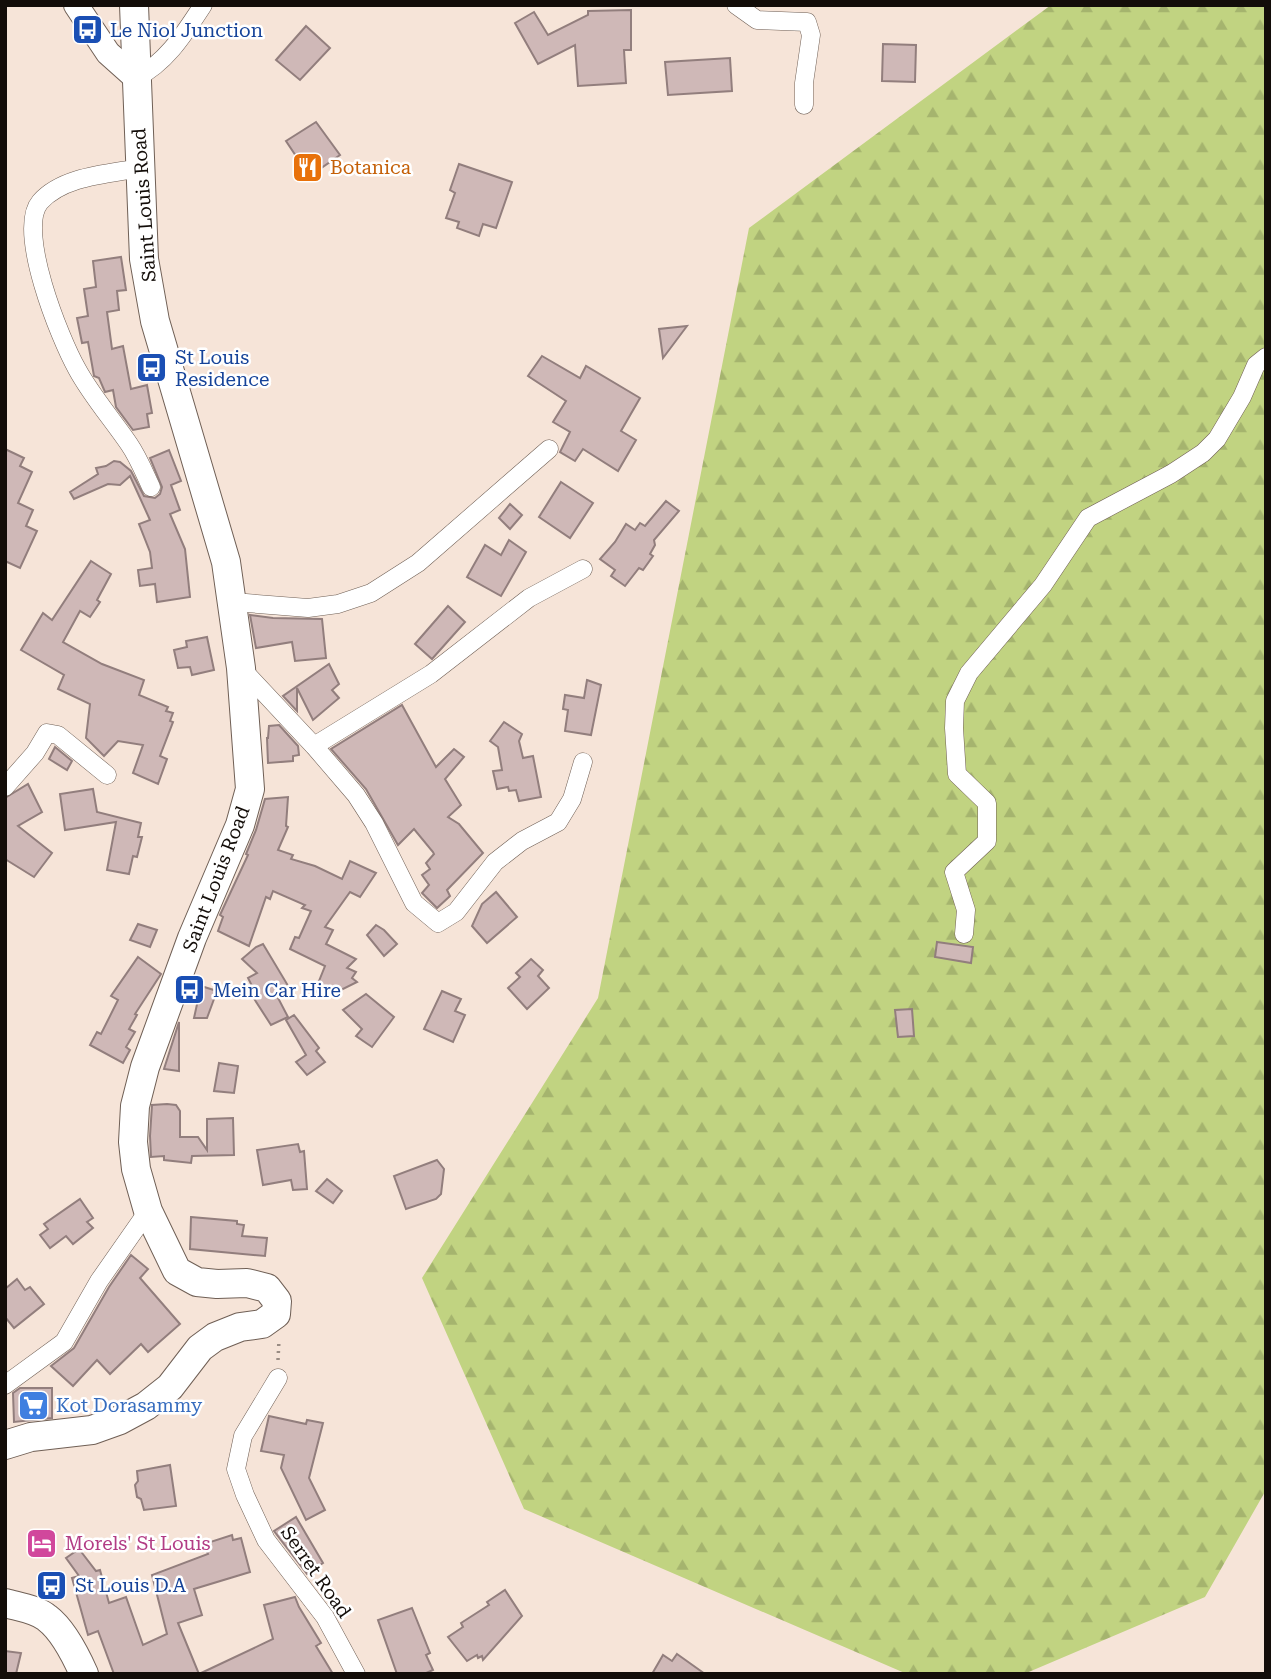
<svg xmlns="http://www.w3.org/2000/svg" width="1271" height="1679" viewBox="0 0 1271 1679" font-family="'Roboto Serif',serif">
  <style>
    .forest { fill: url(#forest-firs) }
    .building { fill: #cfb8b7; stroke: #927e7d; stroke-width: 2 }
    .lines { fill: none; stroke-linecap: round; stroke-linejoin: round }
    .minor-casing { stroke: #6f5f55; stroke-width: 19 }
    .secondary-casing { stroke: #6f5f55; stroke-width: 26 }
    .primary-casing { stroke: #6f5f55; stroke-width: 30 }
    .path { stroke: #998c83; stroke-width: 3.5; stroke-dasharray: 2 5; stroke-linecap: butt }
    .minor { stroke: #fff; stroke-width: 18 }
    .secondary { stroke: #fff; stroke-width: 24 }
    .primary { stroke: #fff; stroke-width: 28 }
    .labels { text-anchor: middle; dominant-baseline: central; stroke-width: 5; stroke-linejoin: round; paint-order: stroke }
    .transit-label { font-size: 19px; fill: #164399; stroke: #fff; text-anchor: start }
    .food-label { font-size: 19px; fill: #c56008; stroke: #fff; text-anchor: start }
    .street-label { font-size: 19px; fill: #130d09; stroke: #fff }
    .shop-label { font-size: 19px; fill: #366cbe; stroke: #fff; text-anchor: start }
    .hotel-label { font-size: 19px; fill: #b23c85; stroke: #fff; text-anchor: start }
  </style>
  <defs>
    <pattern id="forest-firs" width="22" height="20" patternUnits="userSpaceOnUse" patternTransform="scale(1.75)"><rect width="22" height="20" fill="#c1d381"/><path d="M5 1l3.5 6h-7zM16 11l3.5 6h-7z" fill="#a5b46e"/></pattern>
  </defs>
  <rect width="100%" height="100%" fill="#f6e4d8"/>
  <polygon class="forest" points="1051,5 1266,5 1266,1490 1205,1597 1024,1674 907,1674 524,1509 422,1278 598,998 749,228"/>
  <g class="building">
    <polygon points="631,10 631,50 624,50 626,83 578,86 575,45 538,64 515,23 534,12 548,35 588,15 588,11"/>
    <polygon points="306,26 330,48 300,80 276,60"/>
    <polygon points="883,44 916,45 915,82 882,81"/>
    <polygon points="730,58 732,91 668,95 665,62"/>
    <polygon points="316,122 340,155 314,173 306,162 302,165 286,141"/>
    <polygon points="459,164 512,182 496,228 483,224 479,236 457,228 459,222 446,218 455,193 450,190"/>
    <polygon points="121,257 126,290 117,291 119,310 107,312 112,349 123,346 131,389 147,385 152,413 147,414 149,427 133,430 116,407 113,390 105,392 99,378 94,376 88,342 82,343 77,318 88,316 84,289 96,287 93,261"/>
    <polygon points="687,326 663,358 659,329"/>
    <polygon points="542,356 580,378 586,366 640,398 621,431 636,440 618,471 583,449 575,461 560,452 570,432 553,422 566,401 528,376"/>
    <polygon points="5,449 24,458 20,466 32,472 18,503 33,510 26,526 37,531 20,568 5,561"/>
    <polygon points="169,450 181,481 171,485 180,510 170,514 185,549 190,597 157,602 155,584 140,586 138,570 152,568 150,552 139,524 150,520 130,476 120,485 108,484 74,499 70,492 98,474 96,468 106,466 114,461 120,462 131,471 144,496 155,498 160,494 162,487 150,458"/>
    <polygon points="561,482 593,503 570,538 539,517"/>
    <polygon points="666,501 679,511 654,540 655,545 650,554 653,556 643,570 639,568 625,586 611,576 615,570 600,559 615,542 626,524 635,530 640,523 645,526"/>
    <polygon points="510,504 522,515 510,529 499,518"/>
    <polygon points="509,540 526,552 501,596 467,577 485,545 501,555"/>
    <polygon points="91,561 111,574 97,600 100,602 90,617 80,611 63,642 102,664 144,680 139,695 168,707 166,711 173,713 170,721 173,722 160,756 167,759 158,784 133,773 143,745 118,741 104,756 86,738 90,704 58,689 64,675 21,650 43,613 52,620"/>
    <polygon points="448,606 465,622 432,659 415,644"/>
    <polygon points="250,615 273,618 322,619 326,658 295,661 292,642 256,648"/>
    <polygon points="207,637 214,670 192,675 190,667 178,668 174,650 187,647 186,641"/>
    <polygon points="329,664 339,684 332,690 339,698 313,720 297,688 297,711 283,696"/>
    <polygon points="587,680 601,685 591,735 565,731 568,710 563,709 565,695 584,698"/>
    <polygon points="402,705 436,767 454,749 464,757 445,779 461,805 448,817 459,824 483,853 447,890 450,896 437,908 422,893 429,885 422,875 430,869 426,863 434,854 433,852 414,829 398,845 366,789 331,749"/>
    <polygon points="504,722 522,734 519,741 523,758 533,756 541,797 519,801 516,790 509,791 508,787 497,789 493,771 502,770 498,747 490,741"/>
    <polygon points="279,725 298,746 299,755 293,756 293,761 268,763 267,738 268,738 269,726"/>
    <polygon points="55,747 72,761 67,770 49,759"/>
    <polygon points="28,784 42,812 18,826 52,853 34,877 5,859 5,798"/>
    <polygon points="93,789 97,812 141,823 138,837 142,837 137,857 133,856 129,874 107,870 116,822 65,830 60,794"/>
    <polygon points="288,797 286,826 288,827 278,850 293,855 291,859 315,866 342,879 350,861 376,873 360,897 350,892 325,927 333,930 326,944 356,959 347,968 356,972 352,978 357,982 327,997 315,991 325,966 290,949 295,937 299,938 311,911 302,908 305,905 273,891 270,899 266,897 249,946 218,931 223,917 220,915 248,855 246,854 256,830 265,799"/>
    <polygon points="496,892 517,917 487,943 472,926 482,904"/>
    <polygon points="138,924 157,930 150,947 130,940"/>
    <polygon points="376,925 384,930 397,944 384,956 367,935"/>
    <polygon points="937,942 973,947 971,963 935,957"/>
    <polygon points="263,944 290,989 277,996 288,1017 271,1025 253,997 258,998 248,978 257,973 242,959 256,947"/>
    <polygon points="138,957 161,974 135,1014 137,1015 129,1029 135,1032 126,1047 130,1050 123,1063 90,1045 97,1032 101,1034 118,1000 111,996"/>
    <polygon points="531,959 543,970 538,976 549,988 527,1009 508,988 520,977 516,973"/>
    <polygon points="201,986 217,991 207,1018 194,1018"/>
    <polygon points="442,991 461,999 455,1011 465,1015 453,1042 424,1029"/>
    <polygon points="366,994 394,1017 372,1047 356,1036 362,1029 343,1010"/>
    <polygon points="912,1009 914,1036 898,1037 895,1010"/>
    <polygon points="294,1015 319,1048 316,1051 325,1062 307,1075 296,1062 306,1055 286,1020"/>
    <polygon points="179,1022 179,1071 164,1069"/>
    <polygon points="219,1063 238,1066 234,1093 214,1091"/>
    <polygon points="167,1104 176,1105 180,1111 180,1137 198,1137 207,1150 207,1119 233,1118 234,1155 192,1156 191,1163 164,1160 164,1156 151,1157 150,1136 152,1105"/>
    <polygon points="298,1144 300,1152 304,1151 307,1189 293,1190 291,1180 263,1185 257,1150"/>
    <polygon points="437,1160 444,1169 441,1194 436,1199 406,1209 394,1176"/>
    <polygon points="327,1179 342,1191 333,1203 316,1191"/>
    <polygon points="80,1199 93,1218 87,1222 93,1228 73,1244 66,1236 50,1248 40,1235 48,1229 44,1224"/>
    <polygon points="191,1217 237,1221 237,1224 244,1225 242,1236 267,1238 265,1256 190,1249"/>
    <polygon points="131,1255 148,1269 140,1278 180,1324 148,1352 141,1344 110,1374 97,1360 73,1386 51,1366 74,1348 109,1287"/>
    <polygon points="17,1279 25,1290 30,1287 44,1304 14,1328 5,1317 5,1289"/>
    <polygon points="20,1388 52,1388 52,1418 14,1422 13,1393"/>
    <polygon points="269,1416 306,1424 307,1420 323,1423 309,1478 325,1510 306,1520 281,1468 284,1455 261,1451"/>
    <polygon points="170,1465 176,1506 144,1510 141,1499 137,1497 135,1485 138,1481 137,1471"/>
    <polygon points="296,1517 323,1563 307,1574 274,1531"/>
    <polygon points="232,1535 233,1540 241,1538 250,1572 194,1589 202,1615 178,1623 199,1674 114,1674 98,1631 88,1635 72,1578 79,1576 66,1558 79,1549 96,1571 100,1570 109,1603 126,1597 143,1645 167,1634 152,1575 208,1554 204,1544"/>
    <polygon points="505,1590 522,1616 483,1660 482,1656 478,1658 477,1655 467,1661 448,1637 463,1627 461,1623 489,1605 487,1602"/>
    <polygon points="295,1597 299,1607 321,1643 316,1646 333,1674 199,1674 273,1639 264,1605"/>
    <polygon points="412,1608 430,1653 426,1655 433,1670 424,1674 397,1674 378,1620"/>
    <polygon points="5,1651 21,1653 16,1674 5,1674"/>
    <polygon points="677,1654 705,1674 652,1674 663,1655 672,1661"/>
  </g>
  <g class="lines">
    <defs>
      <g id="minor">
        <polyline points="736,5 757,20 807,22 811,35 804,83 804,105"/>
        <path d="M136 78C167 62 184 34 203 5"/>
        <path d="M140 168C108 174 63 176 40 202 16 230 60 339 77 369 91 395 112 419 129 444 138 457 144 472 151 487"/>
        <polyline points="233,602 308,608 338,604 371,593 418,563 549,449"/>
        <polyline points="242,669 314,746 356,795 374,823 414,903 438,923 456,912 495,862 522,841 558,822 572,799 583,762"/>
        <polyline points="314,746 431,674 529,598 583,569"/>
        <polyline points="5,787 35,753 47,733 58,735 107,775"/>
        <polyline points="964,934 966,910 954,872 987,841 987,803 957,774 954,728 955,701 969,673 1043,585 1088,518 1171,474 1203,453 1217,439 1242,397 1256,365 1266,357"/>
        <polyline points="278,1378 243,1436 236,1469 245,1495 266,1540 325,1617 356,1674"/>
        <polyline points="5,1385 64,1342 99,1281 148,1211"/>
      </g>
      <polyline id="secondary" points="76,5 108,53 136,78"/>
      <g id="primary">
        <polyline points="5,1445 31,1437 92,1430 120,1420 146,1406 170,1387 200,1348 215,1337 240,1327 262,1324 276,1314 277,1301 267,1288 247,1283 217,1284 197,1282 177,1271 148,1211 136,1169 133,1142 135,1106 145,1067 192,938 240,825 250,789 241,668 226,562 155,321 144,259 134,5"/>
        <path d="M5 1603C19 1607 36 1609 47 1618 63 1630 76 1656 84 1674"/>
      </g>
    </defs>
    <use href="#minor" class="minor-casing"/>
    <use href="#secondary" class="secondary-casing"/>
    <use href="#primary" class="primary-casing"/>
    <polyline class="path" points="278,1360 279,1340"/>
    <use href="#minor" class="minor"/>
    <use href="#secondary" class="secondary"/>
    <use href="#primary" class="primary"/>
  </g>
  <defs>
    <symbol id="bus-square" viewBox="-11 -11 22 22"><rect x="-9" y="-9" width="18" height="18" rx="4" fill="#1a4fb4" stroke="#fff"/><path d="M-5-6H5V4H4V6H2V4H-2V6H-4V4H-5ZM-3.5-4V0h7V-4ZM-3.5 1.2v1.5H-2V1.2ZM2 1.2v1.5H3.5V1.2Z" fill="#fff"/></symbol>
    <symbol id="restaurant-square" viewBox="-11 -11 22 22"><rect x="-9" y="-9" width="18" height="18" rx="4" fill="#e8710a" stroke="#fff"/><path d="M-5-6h1v4h1v-4h1v4h1v-4h1v5L-1.5 .5V6h-2V.5L-5-1ZM5-6V6H3V1.5H1.5Q1.5-4 5-6Z" fill="#fff"/></symbol>
    <symbol id="supermarket-square" viewBox="-11 -11 22 22"><rect x="-9" y="-9" width="18" height="18" rx="4" fill="#3f7fe0" stroke="#fff"/><path d="M-6-5.5h2.5l.6 2H6L4.5 2H-2.5L-4.4-4H-6ZM-1.5 3.2a1.3 1.3 0 1 0 .1 0ZM3 3.2a1.3 1.3 0 1 0 .1 0Z" fill="#fff"/></symbol>
    <symbol id="hotel-square" viewBox="-11 -11 22 22"><rect x="-9" y="-9" width="18" height="18" rx="4" fill="#d1479c" stroke="#fff"/><path d="M-6-4.5h1.5V1H6V5H4.5V3h-9V5H-6ZM-4 0a1.8 1.8 0 1 1 3.6 0ZM.5 0V-2.5h3Q6-2.5 6 0Z" fill="#fff"/></symbol>
  </defs>
  <g fill-rule="evenodd">
    <use href="#bus-square" x="70" y="12" width="35" height="35"/>
    <use href="#restaurant-square" x="290" y="150" width="35" height="35"/>
    <use href="#bus-square" x="134" y="350" width="35" height="35"/>
    <use href="#bus-square" x="172" y="972" width="35" height="35"/>
    <use href="#supermarket-square" x="16" y="1388" width="35" height="35"/>
    <use href="#hotel-square" x="24" y="1526" width="35" height="35"/>
    <use href="#bus-square" x="34" y="1568" width="35" height="35"/>
  </g>
  <g class="labels">
    <g class="transit-label">
      <text x="110" y="30">Le Niol Junction</text>
      <text x="175" y="357">St Louis<tspan x="175" dy="22">Residence</tspan></text>
      <text x="213" y="990">Mein Car Hire</text>
      <text x="75" y="1585">St Louis D.A</text>
    </g>
    <g class="food-label">
      <text x="330" y="167">Botanica</text>
    </g>
    <g class="street-label">
      <text transform="translate(144 205) rotate(-94)">Saint Louis Road</text>
      <text transform="translate(216 879) rotate(-69)">Saint Louis Road</text>
      <text transform="translate(316 1572) rotate(55)">Serret Road</text>
    </g>
    <g class="shop-label">
      <text x="56" y="1405">Kot Dorasammy</text>
    </g>
    <g class="hotel-label">
      <text x="65" y="1543">Morels' St Louis</text>
    </g>
  </g>
  <rect width="1271" height="1679" fill="none" stroke="#130d09" stroke-width="14"/>
</svg>
